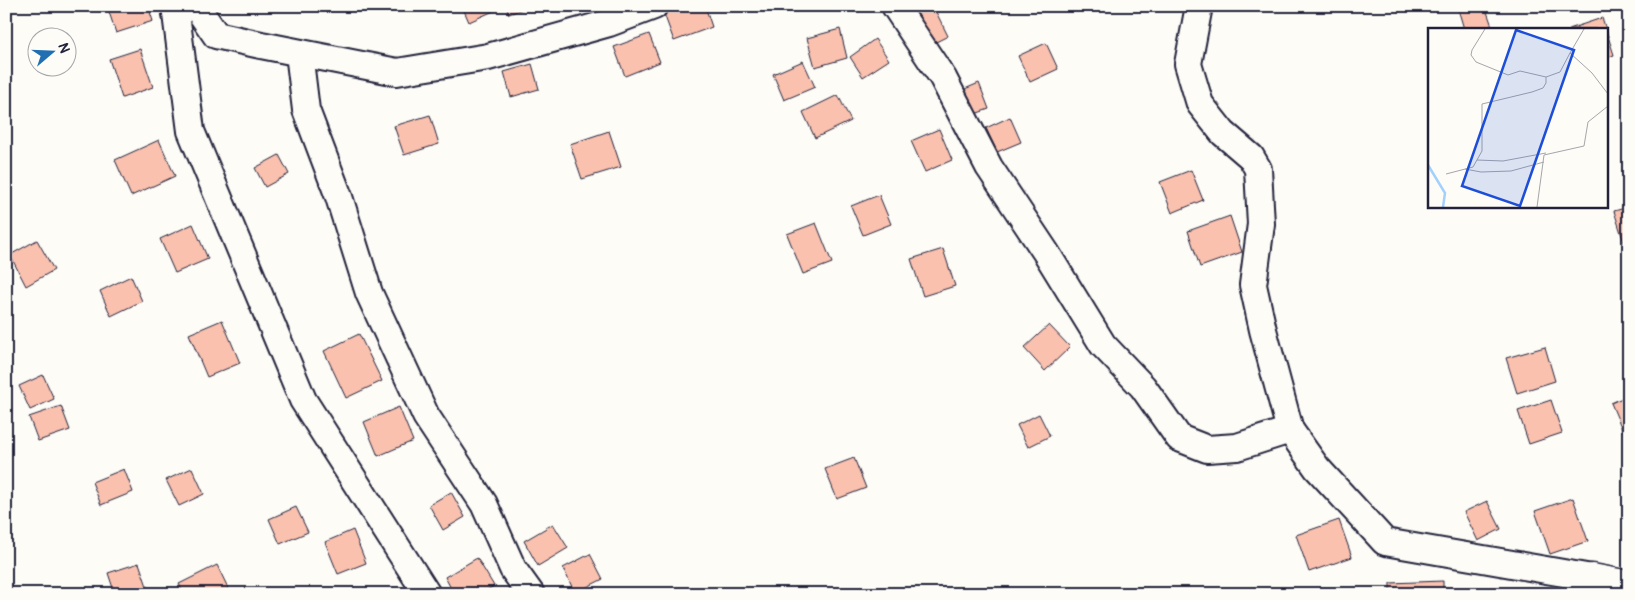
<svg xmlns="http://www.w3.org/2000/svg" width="1635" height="600" viewBox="0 0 1635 600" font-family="Pangolin,sans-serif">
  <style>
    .building { fill: #fac1af; stroke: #22223b }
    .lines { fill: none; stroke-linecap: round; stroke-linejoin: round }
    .minor-casing { stroke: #22223b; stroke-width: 30 }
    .tertiary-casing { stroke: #22223b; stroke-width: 31 }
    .minor { stroke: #fdfcf7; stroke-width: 26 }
    .tertiary { stroke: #fdfcf7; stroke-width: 28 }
    .inset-river { fill: none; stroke: #a3d1fe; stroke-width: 2.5 }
    .inset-road { fill: none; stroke: #a5a5ac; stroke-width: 1 }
    .view { fill: #1d4ed8; fill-opacity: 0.15; stroke: #1d4ed8; stroke-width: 2.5 }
    .inset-edge { fill: none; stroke: #22223b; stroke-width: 2.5 }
  </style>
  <rect width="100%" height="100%" fill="#fdfcf7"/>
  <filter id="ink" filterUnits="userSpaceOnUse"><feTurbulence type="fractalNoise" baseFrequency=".02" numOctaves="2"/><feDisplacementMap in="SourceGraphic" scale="10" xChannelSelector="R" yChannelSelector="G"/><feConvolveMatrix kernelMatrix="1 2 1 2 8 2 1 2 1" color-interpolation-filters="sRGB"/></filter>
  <g filter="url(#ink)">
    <g class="building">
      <polygon points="107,6 148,6 153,21 116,33"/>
      <polygon points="462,6 497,6 498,9 469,22"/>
      <polygon points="506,6 531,6 509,14"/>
      <polygon points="677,6 705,6 712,27 674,41 663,11"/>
      <polygon points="926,6 933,6 948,36 932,44 916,11"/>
      <polygon points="1465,6 1485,6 1493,29 1464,29 1458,9"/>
      <polygon points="1602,18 1606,29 1569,29"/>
      <polygon points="840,29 847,58 815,67 807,38"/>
      <polygon points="1606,30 1614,55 1606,58"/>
      <polygon points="649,34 660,62 625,76 614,47"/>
      <polygon points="875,39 889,60 863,77 850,57"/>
      <polygon points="1046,43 1058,69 1030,82 1018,56"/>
      <polygon points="140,49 153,87 122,98 109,59"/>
      <polygon points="803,61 815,87 784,100 773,74"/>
      <polygon points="532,64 539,89 511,97 504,72"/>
      <polygon points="979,83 989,109 969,116 960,91"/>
      <polygon points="838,95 851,121 815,138 803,112"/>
      <polygon points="430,115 439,144 404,155 394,126"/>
      <polygon points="1010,117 1021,142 997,152 986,128"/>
      <polygon points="939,129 952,160 925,172 911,141"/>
      <polygon points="609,131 621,167 582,179 570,144"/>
      <polygon points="159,140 175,176 131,196 115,160"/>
      <polygon points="279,155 289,174 265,187 255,168"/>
      <polygon points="1191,170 1203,200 1172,213 1160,182"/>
      <polygon points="879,195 891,224 863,235 851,206"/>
      <polygon points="1629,207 1629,254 1628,255 1614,211"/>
      <polygon points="1230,216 1242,252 1200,267 1188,231"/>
      <polygon points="816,223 832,263 803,274 787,234"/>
      <polygon points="193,224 208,259 175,273 160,239"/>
      <polygon points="37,240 54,270 26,286 10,255"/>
      <polygon points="943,249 955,286 923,296 911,259"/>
      <polygon points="131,276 142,301 111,316 100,291"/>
      <polygon points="222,320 240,363 207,377 189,334"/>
      <polygon points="1049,325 1070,347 1045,371 1024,348"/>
      <polygon points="359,334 382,381 346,398 324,351"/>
      <polygon points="1545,347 1555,381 1517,393 1506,358"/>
      <polygon points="43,375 54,399 30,410 19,386"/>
      <polygon points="1629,395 1629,441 1627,441 1611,403"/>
      <polygon points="1551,400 1562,433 1529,444 1518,411"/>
      <polygon points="61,406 70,430 38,441 29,417"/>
      <polygon points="399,407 413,441 378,456 364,422"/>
      <polygon points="1039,414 1050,436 1028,447 1017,425"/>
      <polygon points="854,458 866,488 837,499 825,469"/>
      <polygon points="192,468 204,494 179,506 166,480"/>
      <polygon points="124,469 133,492 101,505 92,482"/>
      <polygon points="451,492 465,517 443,530 429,505"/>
      <polygon points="1573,498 1588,541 1550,554 1535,511"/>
      <polygon points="1487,501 1501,529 1478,541 1464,512"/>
      <polygon points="296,507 308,532 280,544 269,519"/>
      <polygon points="1339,520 1352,557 1309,572 1296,535"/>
      <polygon points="553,524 568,548 538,566 524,541"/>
      <polygon points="353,530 366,563 338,574 325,542"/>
      <polygon points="590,554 603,579 575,593 563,568"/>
      <polygon points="477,558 494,586 481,594 454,594 445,577"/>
      <polygon points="139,563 149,592 144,594 115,594 108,573"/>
      <polygon points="217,565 231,594 184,594 179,584"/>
      <polygon points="1443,581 1443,594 1390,594 1390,583"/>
    </g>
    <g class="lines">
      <defs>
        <g id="minor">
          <polyline points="175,6 191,131 303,400 427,594"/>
          <polyline points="196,6 216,35 261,45 397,72 488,57 609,23 654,6"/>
          <polyline points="895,6 943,78 989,167 1047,254 1103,345 1143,387 1179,438 1207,449 1237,447 1290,430 1263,330 1253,285 1261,224 1258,169 1251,157 1223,133 1200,104 1188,64 1199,6"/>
          <polyline points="299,53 306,110 339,197 369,293 426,416 484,504 513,569 531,594"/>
          <polyline points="1290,430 1317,468 1385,542 1592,578"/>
        </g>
        <polyline id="tertiary" points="1585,594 1592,578 1629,585"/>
      </defs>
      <use href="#minor" class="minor-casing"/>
      <use href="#tertiary" class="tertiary-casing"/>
      <use href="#minor" class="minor"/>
      <use href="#tertiary" class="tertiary"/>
    </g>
  </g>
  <g transform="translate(1428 28)">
    <rect width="180" height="180" fill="#fdfcf7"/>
    <path class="inset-river" d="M0 137 17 165 15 179"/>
    <path class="inset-road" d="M156 1 142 25 164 45 180 66M118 49 132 44 142 25M49 132 75 133 118 125M37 141 53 144 83 143 116 134M18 146 45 139 54 123V76L104 64 115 60 118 55V49L92 43 80 47 48 34 43 27 44 22 57 1M109 179 116 127 156 118 160 94 180 78"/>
    <path class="view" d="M88 2 146 22 92 178 34 158Z"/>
    <rect width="180" height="180" class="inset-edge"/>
  </g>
  <rect width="1635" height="600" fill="none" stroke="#fdfcf7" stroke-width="25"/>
  <rect x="12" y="12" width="1610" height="575" fill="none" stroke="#22223b" stroke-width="2" filter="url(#ink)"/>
  <g transform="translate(52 52) rotate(71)"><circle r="24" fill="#fdfcf7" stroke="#a5a5ac"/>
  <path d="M0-4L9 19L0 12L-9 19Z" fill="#1f6fb2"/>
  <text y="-8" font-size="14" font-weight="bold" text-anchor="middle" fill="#22223b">N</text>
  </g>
</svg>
